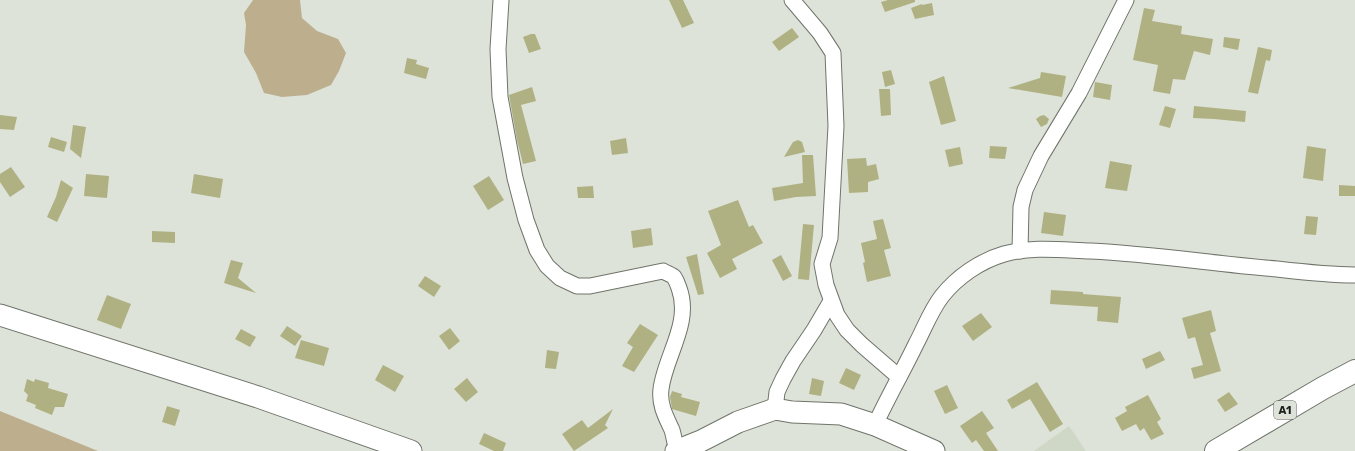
<svg xmlns="http://www.w3.org/2000/svg" width="1355" height="451" viewBox="0 0 1355 451" font-family="Rubik,sans-serif">
  <style>
    .built { fill: #cfd8c7 }
    .green { fill: #bdaf8e }
    .building { fill: #b0b182 }
    .lines { fill: none; stroke-linecap: round; stroke-linejoin: round }
    .street-casing { stroke: #6f746a; stroke-width: 17 }
    .secondary-casing { stroke: #6f746a; stroke-width: 23 }
    .primary-casing { stroke: #6f746a; stroke-width: 24 }
    .street { stroke: #fff; stroke-width: 15 }
    .secondary { stroke: #fff; stroke-width: 21 }
    .primary { stroke: #fff; stroke-width: 22 }
    .labels { text-anchor: middle; dominant-baseline: central; stroke-width: 3; stroke-linejoin: round; paint-order: stroke }
    .shield { fill: #dde3d8; stroke: #575a54; stroke-width: 1 }
    .shield-label { font-size: 11px; font-weight: bold; fill: #1d1f1b }
  </style>
  <rect width="100%" height="100%" fill="#dde3d8"/>
  <polygon class="built" points="1069,426 1086,451 1034,451"/>
  <g class="green">
    <polygon points="253,0 300,0 302,18 317,31 338,39 346,53 339,71 331,85 307,95 282,97 264,93 256,73 244,52 246,25 244,13"/>
    <polygon points="0,411 98,451 0,451"/>
  </g>
  <g class="building">
    <polygon points="669,0 683,0 694,23 682,28"/>
    <polygon points="888,0 915,0 915,2 885,12 881,2"/>
    <polygon points="932,3 934,15 915,19 911,8 922,4 922,5"/>
    <polygon points="1144,8 1155,10 1152,21 1182,26 1181,34 1213,39 1210,55 1194,51 1185,80 1173,79 1170,94 1153,91 1158,65 1133,60"/>
    <polygon points="792,28 799,37 779,51 772,42"/>
    <polygon points="531,34 535,34 541,49 529,53 523,37"/>
    <polygon points="1224,37 1240,39 1238,50 1223,47"/>
    <polygon points="1258,47 1272,50 1270,61 1266,60 1258,94 1248,92"/>
    <polygon points="407,58 417,60 416,64 429,68 426,79 404,73"/>
    <polygon points="891,70 895,84 885,87 882,72"/>
    <polygon points="1041,72 1066,76 1062,97 1008,88 1040,78"/>
    <polygon points="944,76 956,121 941,125 929,82"/>
    <polygon points="1095,82 1112,85 1110,100 1093,97"/>
    <polygon points="532,87 536,101 521,105 536,161 523,164 517,140 509,95"/>
    <polygon points="879,89 890,89 891,115 881,116"/>
    <polygon points="1165,106 1176,109 1170,128 1159,125"/>
    <polygon points="1194,106 1246,111 1245,122 1214,119 1193,118"/>
    <polygon points="0,115 17,117 14,130 0,129"/>
    <polygon points="1044,115 1049,119 1047,124 1041,127 1036,119 1040,116"/>
    <polygon points="73,125 86,127 81,158 70,149"/>
    <polygon points="51,137 67,142 64,152 48,147"/>
    <polygon points="626,138 628,153 612,155 610,141"/>
    <polygon points="798,140 802,142 805,152 784,157 793,142"/>
    <polygon points="990,146 1007,147 1005,159 989,158"/>
    <polygon points="1307,146 1326,149 1323,181 1303,178"/>
    <polygon points="960,147 963,164 949,167 945,150"/>
    <polygon points="802,155 813,155 816,196 796,197 774,201 772,188 803,183"/>
    <polygon points="866,158 867,166 876,164 879,179 868,182 868,192 849,193 847,159"/>
    <polygon points="1110,161 1132,165 1127,191 1105,188"/>
    <polygon points="11,167 25,187 10,197 0,182 0,174"/>
    <polygon points="86,174 109,176 107,198 84,196"/>
    <polygon points="194,174 223,179 220,198 191,193"/>
    <polygon points="489,176 504,200 488,210 473,186"/>
    <polygon points="61,180 73,188 57,222 47,217 56,197"/>
    <polygon points="1339,185 1355,186 1355,196 1339,196"/>
    <polygon points="593,186 594,198 578,198 577,187"/>
    <polygon points="738,200 749,227 753,225 763,243 732,259 737,269 720,278 707,253 721,245 708,211"/>
    <polygon points="1044,212 1066,215 1063,236 1041,233"/>
    <polygon points="1306,216 1318,217 1316,235 1304,234"/>
    <polygon points="883,219 891,248 884,250 891,276 867,282 863,263 865,262 861,243 877,239 873,221"/>
    <polygon points="803,224 814,225 809,280 798,279"/>
    <polygon points="651,228 653,245 633,248 631,231"/>
    <polygon points="152,231 175,232 175,243 152,242"/>
    <polygon points="697,254 704,294 698,295 686,257"/>
    <polygon points="781,255 792,276 783,281 772,260"/>
    <polygon points="231,260 243,263 238,278 256,293 224,283"/>
    <polygon points="425,276 441,286 434,297 418,286"/>
    <polygon points="1051,290 1083,292 1083,294 1121,297 1118,323 1097,321 1098,307 1050,304"/>
    <polygon points="107,295 131,304 121,329 97,320"/>
    <polygon points="1211,310 1216,331 1210,333 1221,371 1194,379 1191,368 1203,365 1195,337 1188,339 1182,318"/>
    <polygon points="981,313 992,327 973,341 962,326"/>
    <polygon points="640,324 658,335 634,372 622,366 633,347 627,343"/>
    <polygon points="287,326 302,336 295,346 280,336"/>
    <polygon points="450,328 460,341 449,350 439,336"/>
    <polygon points="241,329 256,337 250,347 235,339"/>
    <polygon points="301,340 329,348 324,366 295,358"/>
    <polygon points="547,350 559,352 556,369 545,368"/>
    <polygon points="1160,351 1165,360 1146,369 1142,359"/>
    <polygon points="383,365 404,376 395,392 375,380"/>
    <polygon points="846,368 861,375 854,390 839,383"/>
    <polygon points="467,378 478,392 466,402 454,389"/>
    <polygon points="812,378 824,381 821,396 809,394"/>
    <polygon points="27,379 34,382 35,379 49,383 48,388 68,394 64,407 55,407 52,415 35,408 36,405 26,401 28,395 24,391"/>
    <polygon points="1037,382 1063,424 1050,432 1030,399 1012,409 1007,400"/>
    <polygon points="947,385 958,408 945,414 934,391"/>
    <polygon points="672,391 682,394 681,397 700,402 696,416 672,409 670,397"/>
    <polygon points="1229,392 1238,404 1225,412 1217,400"/>
    <polygon points="1148,395 1161,419 1157,422 1164,434 1151,440 1144,428 1140,431 1136,424 1122,431 1115,418 1127,411 1125,407"/>
    <polygon points="167,406 180,410 175,426 162,422"/>
    <polygon points="613,409 605,425 608,428 574,451 562,434 582,420 588,428"/>
    <polygon points="982,411 994,428 986,433 998,451 984,451 976,440 972,443 960,426"/>
    <polygon points="484,433 506,443 503,451 494,451 479,444"/>
  </g>
  <g class="lines">
    <defs>
      <g id="street">
        <path d="M501 0 498 49 500 97 515 178 526 220 537 250 547 266 560 278 577 286H590L663 271C666 273 672 275 674 277 676 280 678 285 679 288 692 323 665 356 661 389 659 405 666 417 672 430 674 437 675 444 677 451"/>
        <polyline points="792,0 820,33 833,53 836,126 830,238 822,264 826,285 837,315 847,330 862,345 899,377"/>
        <polyline points="1020,251 1021,207 1025,190 1041,156 1079,93 1126,0"/>
        <polyline points="775,409 777,392 783,379 793,361 814,330 831,301"/>
        <path d="M875 425C888 397 903 371 916 344 924 329 931 310 942 296 957 277 980 261 1004 254 1032 246 1062 250 1091 251 1153 254 1215 264 1277 269 1303 272 1329 275 1355 275"/>
      </g>
      <g id="secondary">
        <polyline points="0,315 258,397 411,451"/>
        <polyline points="676,451 701,441 738,422 775,409 792,412 841,414 875,425 934,451"/>
      </g>
      <polyline id="primary" points="1216,451 1323,388 1355,371"/>
    </defs>
    <use href="#street" class="street-casing"/>
    <use href="#secondary" class="secondary-casing"/>
    <use href="#primary" class="primary-casing"/>
    <use href="#street" class="street"/>
    <use href="#secondary" class="secondary"/>
    <use href="#primary" class="primary"/>
  </g>
  <g class="labels">
    <rect class="shield" x="1274" y="401" width="22" height="18" rx="3"/>
    <g class="shield-label">
      <text x="1285" y="410">A1</text>
    </g>
  </g>
</svg>
